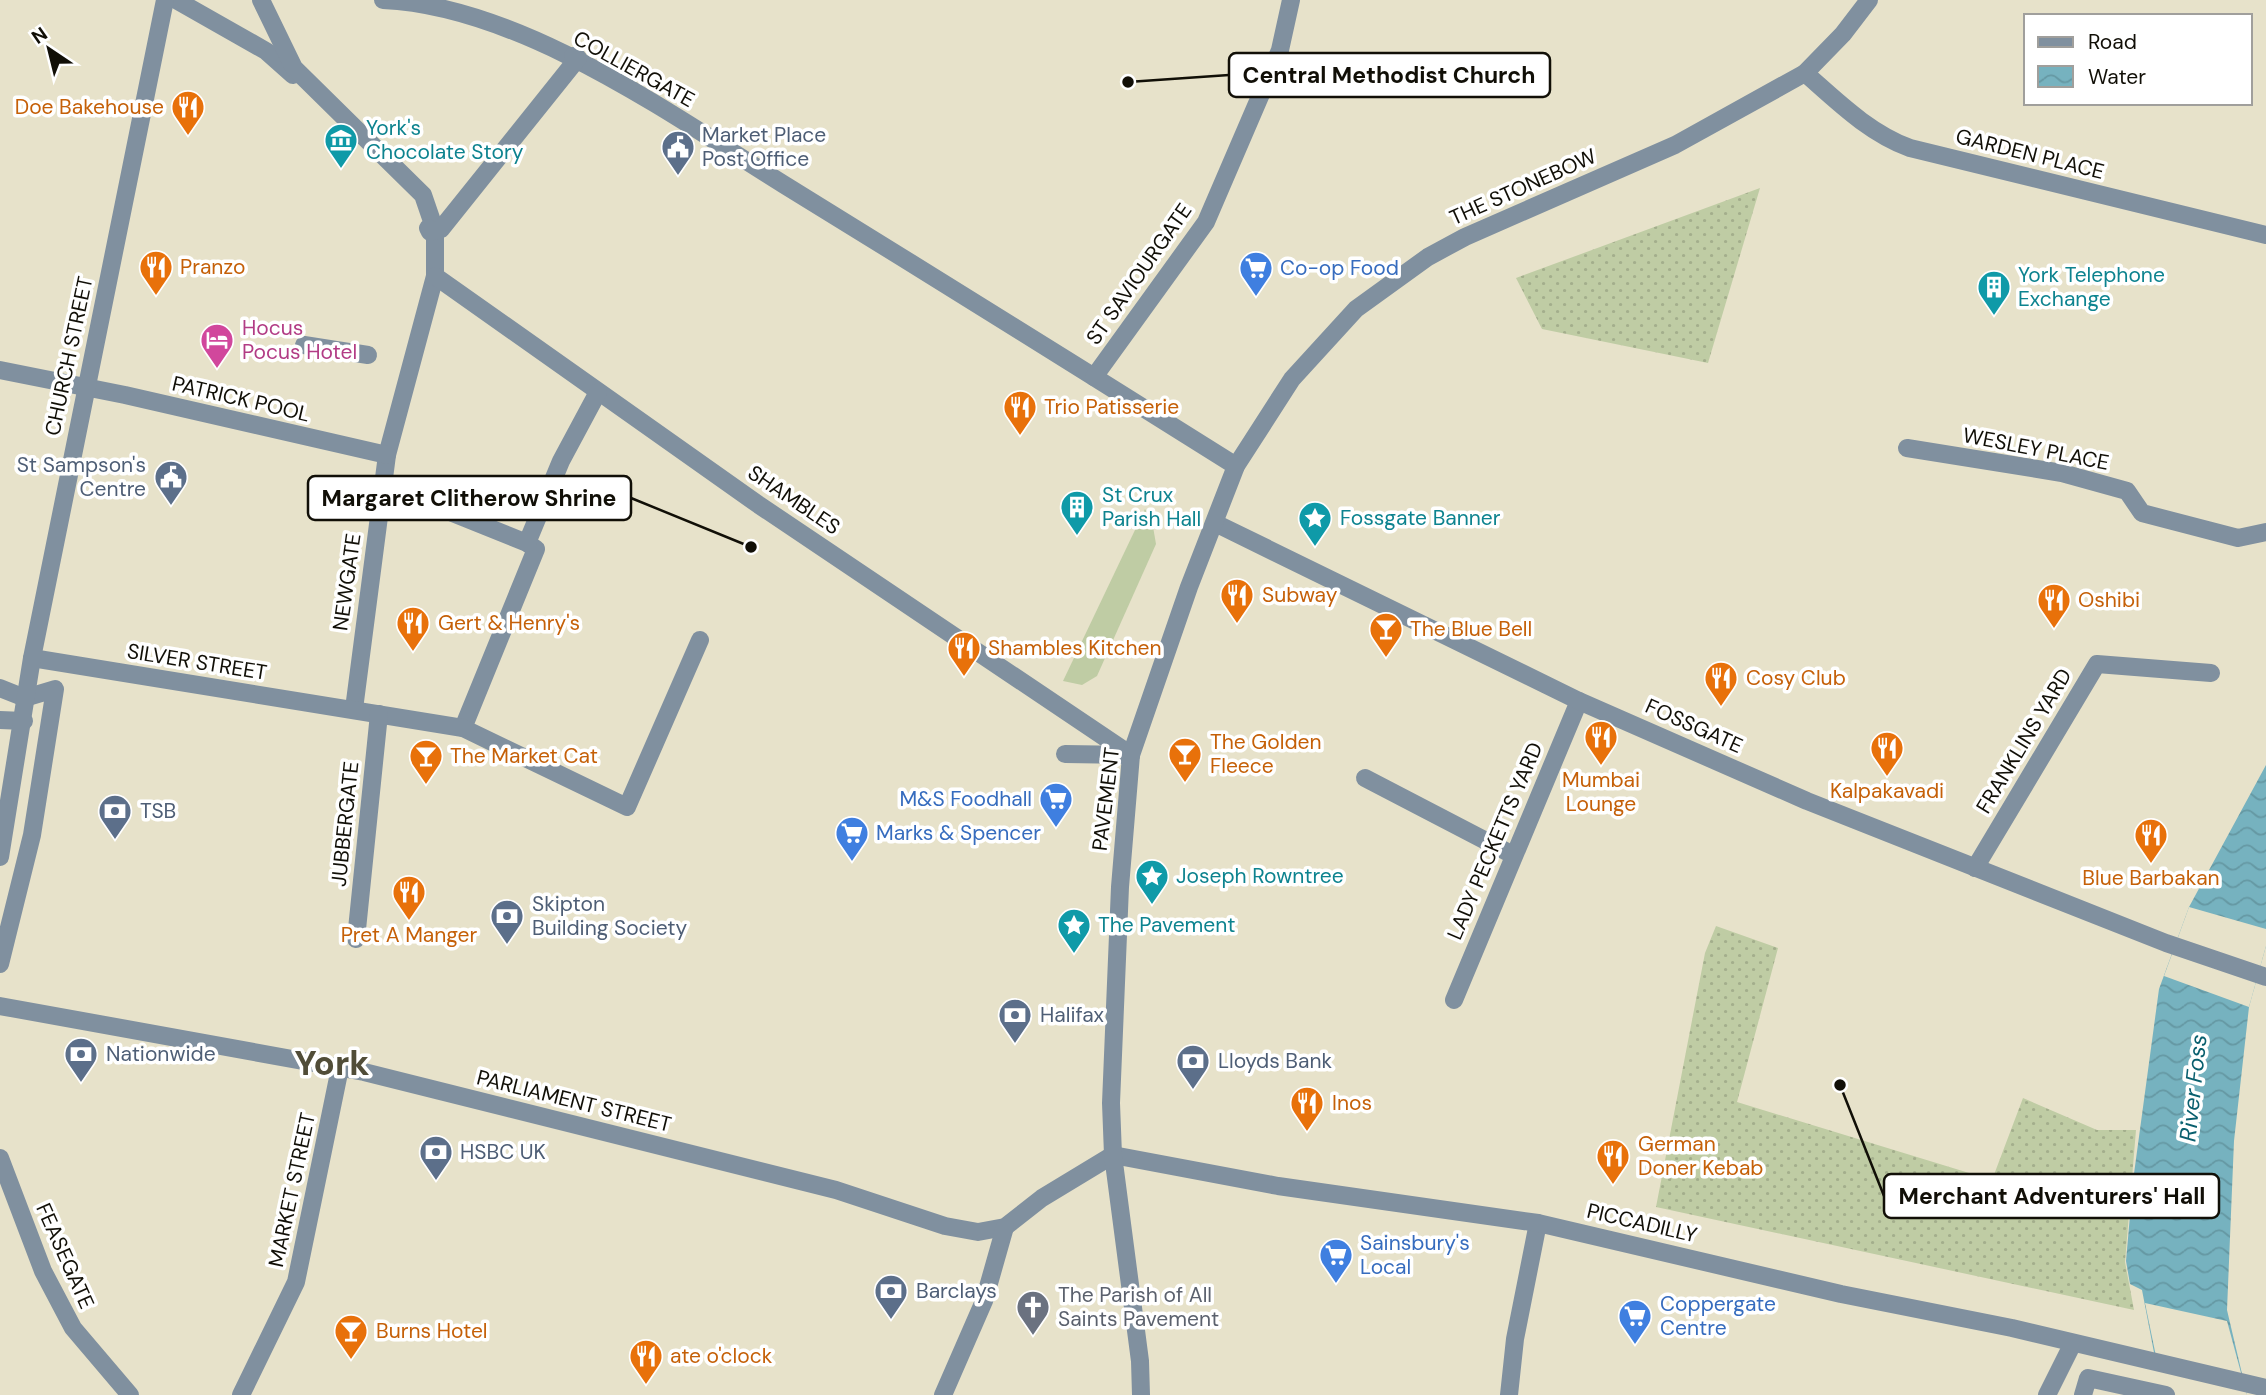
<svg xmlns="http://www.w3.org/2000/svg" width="2266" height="1395" viewBox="0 0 2266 1395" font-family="'DM Sans',sans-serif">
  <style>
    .green { fill: #bfcca4 }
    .garden { fill: url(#garden-dots) }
    .water { fill: url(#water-waves) }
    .pier { fill: #e7e2ca }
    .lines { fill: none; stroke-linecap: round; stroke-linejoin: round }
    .service { stroke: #80909f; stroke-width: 18 }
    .pedestrian { stroke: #80909f; stroke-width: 18 }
    .minor { stroke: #80909f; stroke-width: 18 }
    .tertiary { stroke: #80909f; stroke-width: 18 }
    .labels { text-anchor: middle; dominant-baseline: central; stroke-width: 7; stroke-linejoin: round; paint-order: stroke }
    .street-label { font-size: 21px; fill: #110f07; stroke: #fff }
    .food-label { font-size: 21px; fill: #c56008; stroke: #fff; text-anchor: start }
    .culture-label { font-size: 21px; fill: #0d838f; stroke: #fff; text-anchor: start }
    .service-label { font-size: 21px; fill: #4e5e75; stroke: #fff; text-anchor: start }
    .shop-label { font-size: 21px; fill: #366cbe; stroke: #fff; text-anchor: start }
    .hotel-label { font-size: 21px; fill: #b23c85; stroke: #fff; text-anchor: start }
    .worship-label { font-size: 21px; fill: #5b616d; stroke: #fff; text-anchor: start }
    .water-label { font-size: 23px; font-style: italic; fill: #095f6e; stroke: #fff }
    .town-label { font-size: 35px; font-weight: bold; fill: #514d38; stroke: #fff }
    .leader { fill: none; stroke: #110f07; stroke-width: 2.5 }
    .callout-dot { fill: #110f07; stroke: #fff; stroke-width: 2.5 }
    .callout { fill: #fff; stroke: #110f07; stroke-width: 2.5 }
    .callout-label { font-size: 23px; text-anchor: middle; font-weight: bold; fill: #110f07 }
  </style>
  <defs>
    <pattern id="garden-dots" width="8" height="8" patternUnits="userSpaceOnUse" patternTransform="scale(1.75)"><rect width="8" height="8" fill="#bfcca4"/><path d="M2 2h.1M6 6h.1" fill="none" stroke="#a3ae8c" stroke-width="1.8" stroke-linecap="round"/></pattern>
    <pattern id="water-waves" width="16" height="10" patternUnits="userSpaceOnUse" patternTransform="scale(1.75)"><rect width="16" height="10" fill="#76b2bf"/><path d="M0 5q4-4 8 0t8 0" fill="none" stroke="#6598a3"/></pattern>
  </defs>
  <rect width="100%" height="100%" fill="#e7e2ca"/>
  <polygon class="green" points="1145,509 1152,521 1156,544 1097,676 1082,685 1063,681"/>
  <g class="garden">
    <polygon points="1760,188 1708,363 1542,329 1516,278"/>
    <polygon points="1716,926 1778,948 1737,1102 1992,1180 2023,1098 2097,1130 2136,1130 2125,1262 2134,1310 1656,1207 1705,953"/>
  </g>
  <polygon class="water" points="2266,765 2266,946 2249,1007 2234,1141 2227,1310 2247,1395 2156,1363 2142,1290 2130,1284 2126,1261 2133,1181 2159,989 2189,907"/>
  <g class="pier">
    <polygon points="2189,907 2266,929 2266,946 2249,1007 2164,976"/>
    <polygon points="2145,1303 2227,1321 2247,1395 2164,1395"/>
  </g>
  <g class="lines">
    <g class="service">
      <polyline points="304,345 368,355"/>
      <polyline points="1907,448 2062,473 2127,491 2142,513 2238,538 2266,532"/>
      <polyline points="1065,754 1131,755"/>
      <polyline points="1365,778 1513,855"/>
      <polyline points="1975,868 2097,664 2211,673"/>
      <polyline points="1454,1000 1579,701"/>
      <polyline points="1509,1395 1515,1339 1538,1223"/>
      <polyline points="2047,1395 2073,1343"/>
      <polyline points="2083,1395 2088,1378 2166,1395"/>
    </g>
    <g class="pedestrian">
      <polyline points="176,0 266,51 293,75"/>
      <polyline points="261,0 294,68 423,195 435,230 435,276 387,455 354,709"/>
      <path d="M383 0C520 6 669 113 783 184 887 248 990 312 1094 377"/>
      <polyline points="428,228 430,232 441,229 578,58 573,56"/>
      <polyline points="435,276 759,505 1131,755"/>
      <polyline points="0,370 125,395 387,455"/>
      <polyline points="383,485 527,543 536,549 463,728"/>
      <polyline points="527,543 561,461 598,392"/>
      <polyline points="32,658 463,728 627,807 700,640"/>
      <polyline points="0,688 25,698 55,689 32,835 0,964"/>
      <polyline points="0,720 24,721"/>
      <polyline points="0,857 32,658 165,0"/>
      <polyline points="356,939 379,714"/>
      <polyline points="0,1006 364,1072 836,1190 945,1226 978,1232 1005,1227 1042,1198 1113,1155"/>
      <polyline points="0,1158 43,1271 73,1328 130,1395"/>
      <polyline points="241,1395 296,1282 340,1068"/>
      <polyline points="943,1395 984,1301 1005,1227"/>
    </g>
    <g class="minor">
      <polyline points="1236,466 1094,377 1206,222 1280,50 1291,0"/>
      <polyline points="1215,523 1579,701 1807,801 2166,943 2266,977"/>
      <polyline points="1113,1155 1278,1186 1538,1223 1841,1294 2012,1328 2266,1388"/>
      <path d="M1141 1395 1140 1361 1113 1155 1111 1103 1120 887 1131 755 1189 587 1236 466 1292 379 1356 309 1428 257 1465 237 1675 145 1805 73C1838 102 1869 133 1910 148L2266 235"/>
    </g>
    <polyline class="tertiary" points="1805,73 1843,34 1869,0"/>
  </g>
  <defs>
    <symbol id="restaurant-pin" viewBox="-11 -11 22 30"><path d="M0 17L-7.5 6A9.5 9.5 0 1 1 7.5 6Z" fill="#e8710a" stroke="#fff"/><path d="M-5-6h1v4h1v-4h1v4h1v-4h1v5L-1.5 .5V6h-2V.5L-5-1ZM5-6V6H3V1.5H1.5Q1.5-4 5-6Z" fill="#fff"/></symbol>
    <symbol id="museum-pin" viewBox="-11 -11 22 30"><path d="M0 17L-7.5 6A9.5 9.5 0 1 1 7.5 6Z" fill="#0f9aa8" stroke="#fff"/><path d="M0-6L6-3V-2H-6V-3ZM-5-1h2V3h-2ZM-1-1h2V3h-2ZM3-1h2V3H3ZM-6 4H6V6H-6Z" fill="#fff"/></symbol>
    <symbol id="civic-pin" viewBox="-11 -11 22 30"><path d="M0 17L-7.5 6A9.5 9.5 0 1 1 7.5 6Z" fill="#5c6f8a" stroke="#fff"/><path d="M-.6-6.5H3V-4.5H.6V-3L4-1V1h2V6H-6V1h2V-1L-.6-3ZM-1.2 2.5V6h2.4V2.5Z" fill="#fff"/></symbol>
    <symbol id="supermarket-pin" viewBox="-11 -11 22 30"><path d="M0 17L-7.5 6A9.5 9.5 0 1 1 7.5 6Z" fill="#3f7fe0" stroke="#fff"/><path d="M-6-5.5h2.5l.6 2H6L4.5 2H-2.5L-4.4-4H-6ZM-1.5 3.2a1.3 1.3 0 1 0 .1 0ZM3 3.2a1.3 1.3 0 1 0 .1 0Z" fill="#fff"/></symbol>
    <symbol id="building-pin" viewBox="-11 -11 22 30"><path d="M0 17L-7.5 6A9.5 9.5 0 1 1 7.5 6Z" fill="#0f9aa8" stroke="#fff"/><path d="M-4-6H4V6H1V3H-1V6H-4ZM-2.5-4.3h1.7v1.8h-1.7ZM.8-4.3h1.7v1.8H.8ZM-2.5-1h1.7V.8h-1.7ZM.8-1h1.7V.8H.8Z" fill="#fff"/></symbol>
    <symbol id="hotel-pin" viewBox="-11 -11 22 30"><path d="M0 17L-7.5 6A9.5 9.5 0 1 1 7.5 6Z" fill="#d1479c" stroke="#fff"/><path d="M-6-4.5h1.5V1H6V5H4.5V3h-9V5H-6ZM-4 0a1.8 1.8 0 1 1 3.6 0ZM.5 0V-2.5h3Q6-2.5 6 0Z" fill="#fff"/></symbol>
    <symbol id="sight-pin" viewBox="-11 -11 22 30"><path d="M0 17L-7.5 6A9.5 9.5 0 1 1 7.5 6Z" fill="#0f9aa8" stroke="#fff"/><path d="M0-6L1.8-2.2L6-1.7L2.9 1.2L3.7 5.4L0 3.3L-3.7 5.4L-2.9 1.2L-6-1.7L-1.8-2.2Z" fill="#fff"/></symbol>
    <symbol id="bar-pin" viewBox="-11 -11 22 30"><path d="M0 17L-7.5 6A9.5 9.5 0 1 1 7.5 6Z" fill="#e8710a" stroke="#fff"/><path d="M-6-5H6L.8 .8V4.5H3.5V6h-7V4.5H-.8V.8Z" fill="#fff"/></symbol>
    <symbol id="bank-pin" viewBox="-11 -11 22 30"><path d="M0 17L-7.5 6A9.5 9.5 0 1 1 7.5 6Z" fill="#5c6f8a" stroke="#fff"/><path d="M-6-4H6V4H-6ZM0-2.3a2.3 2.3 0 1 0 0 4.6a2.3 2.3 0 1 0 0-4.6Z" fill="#fff"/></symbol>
    <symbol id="church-pin" viewBox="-11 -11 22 30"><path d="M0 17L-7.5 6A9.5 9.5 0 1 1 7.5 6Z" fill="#6b7280" stroke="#fff"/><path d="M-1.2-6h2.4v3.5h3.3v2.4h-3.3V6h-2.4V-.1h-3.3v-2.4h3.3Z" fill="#fff"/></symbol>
  </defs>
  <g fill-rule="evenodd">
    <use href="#restaurant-pin" x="169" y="88" width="38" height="52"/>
    <use href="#museum-pin" x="322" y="121" width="38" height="52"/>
    <use href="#civic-pin" x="659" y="128" width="38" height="52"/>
    <use href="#restaurant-pin" x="137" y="248" width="38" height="52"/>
    <use href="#supermarket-pin" x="1237" y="249" width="38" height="52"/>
    <use href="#building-pin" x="1975" y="268" width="38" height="52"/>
    <use href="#hotel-pin" x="198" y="321" width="38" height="52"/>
    <use href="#restaurant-pin" x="1001" y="388" width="38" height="52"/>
    <use href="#civic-pin" x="152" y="458" width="38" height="52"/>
    <use href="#building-pin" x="1058" y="488" width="38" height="52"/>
    <use href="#sight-pin" x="1296" y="499" width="38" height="52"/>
    <use href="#restaurant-pin" x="1218" y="576" width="38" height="52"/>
    <use href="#restaurant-pin" x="2035" y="581" width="38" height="52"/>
    <use href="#restaurant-pin" x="394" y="604" width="38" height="52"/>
    <use href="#bar-pin" x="1367" y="610" width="38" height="52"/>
    <use href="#restaurant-pin" x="945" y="629" width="38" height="52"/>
    <use href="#restaurant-pin" x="1702" y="659" width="38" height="52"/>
    <use href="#restaurant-pin" x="1582" y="718" width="38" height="52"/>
    <use href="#restaurant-pin" x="1868" y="729" width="38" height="52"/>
    <use href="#bar-pin" x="1166" y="735" width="38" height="52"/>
    <use href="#bar-pin" x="407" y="737" width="38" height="52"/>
    <use href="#supermarket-pin" x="1037" y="780" width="38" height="52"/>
    <use href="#bank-pin" x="96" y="792" width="38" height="52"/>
    <use href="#supermarket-pin" x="833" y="814" width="38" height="52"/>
    <use href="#restaurant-pin" x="2132" y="816" width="38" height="52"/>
    <use href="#sight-pin" x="1133" y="857" width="38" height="52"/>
    <use href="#restaurant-pin" x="390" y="873" width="38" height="52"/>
    <use href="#bank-pin" x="488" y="897" width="38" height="52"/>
    <use href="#sight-pin" x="1055" y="906" width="38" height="52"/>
    <use href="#bank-pin" x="996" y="996" width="38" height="52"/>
    <use href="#bank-pin" x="62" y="1035" width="38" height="52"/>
    <use href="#bank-pin" x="1174" y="1042" width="38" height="52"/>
    <use href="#restaurant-pin" x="1288" y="1084" width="38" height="52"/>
    <use href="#bank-pin" x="417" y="1133" width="38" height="52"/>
    <use href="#restaurant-pin" x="1594" y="1137" width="38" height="52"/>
    <use href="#supermarket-pin" x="1317" y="1236" width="38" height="52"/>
    <use href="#bank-pin" x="872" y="1272" width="38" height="52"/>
    <use href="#church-pin" x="1014" y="1288" width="38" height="52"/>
    <use href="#supermarket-pin" x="1616" y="1297" width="38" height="52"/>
    <use href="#bar-pin" x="332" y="1312" width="38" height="52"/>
    <use href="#restaurant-pin" x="627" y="1337" width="38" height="52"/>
  </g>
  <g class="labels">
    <g class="street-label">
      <text transform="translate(634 69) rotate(29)">COLLIERGATE</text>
      <text transform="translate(2030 154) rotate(14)">GARDEN PLACE</text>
      <text transform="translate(1523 187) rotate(-24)">THE STONEBOW</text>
      <text transform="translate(1139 274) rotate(-55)">ST SAVIOURGATE</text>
      <text transform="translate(69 356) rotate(-78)">CHURCH STREET</text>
      <text transform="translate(241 399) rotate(13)">PATRICK POOL</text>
      <text transform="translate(2036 449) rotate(11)">WESLEY PLACE</text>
      <text transform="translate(794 500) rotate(34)">SHAMBLES</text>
      <text transform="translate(347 582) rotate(-82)">NEWGATE</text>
      <text transform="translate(197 662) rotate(9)">SILVER STREET</text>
      <text transform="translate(1694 726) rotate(24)">FOSSGATE</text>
      <text transform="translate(2024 741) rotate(-59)">FRANKLINS YARD</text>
      <text transform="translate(1106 799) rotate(-83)">PAVEMENT</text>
      <text transform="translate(345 824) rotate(-84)">JUBBERGATE</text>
      <text transform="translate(1495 841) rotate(-67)">LADY PECKETTS YARD</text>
      <text transform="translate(574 1101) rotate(14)">PARLIAMENT STREET</text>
      <text transform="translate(292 1190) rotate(-78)">MARKET STREET</text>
      <text transform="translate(1642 1223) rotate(13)">PICCADILLY</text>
      <text transform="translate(65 1256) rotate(66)">FEASEGATE</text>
    </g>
    <g class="food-label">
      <text x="164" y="107" text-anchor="end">Doe Bakehouse</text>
      <text x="180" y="267">Pranzo</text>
      <text x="1044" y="407">Trio Patisserie</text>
      <text x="1262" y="595">Subway</text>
      <text x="2078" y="600">Oshibi</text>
      <text x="438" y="623">Gert &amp; Henry's</text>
      <text x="1410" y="629">The Blue Bell</text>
      <text x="988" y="648">Shambles Kitchen</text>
      <text x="1746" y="678">Cosy Club</text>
      <text x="1210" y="742">The Golden<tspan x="1210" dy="24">Fleece</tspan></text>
      <text x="450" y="756">The Market Cat</text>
      <text x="1601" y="780" text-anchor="middle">Mumbai<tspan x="1601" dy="24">Lounge</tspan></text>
      <text x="1887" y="791" text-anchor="middle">Kalpakavadi</text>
      <text x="2151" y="878" text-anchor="middle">Blue Barbakan</text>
      <text x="409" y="935" text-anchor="middle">Pret A Manger</text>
      <text x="1332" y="1103">Inos</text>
      <text x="1638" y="1144">German<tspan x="1638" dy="24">Doner Kebab</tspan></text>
      <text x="376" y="1331">Burns Hotel</text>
      <text x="670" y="1356">ate o'clock</text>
    </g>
    <g class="culture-label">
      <text x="366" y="128">York's<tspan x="366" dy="24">Chocolate Story</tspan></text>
      <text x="2018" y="275">York Telephone<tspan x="2018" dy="24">Exchange</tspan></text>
      <text x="1102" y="495">St Crux<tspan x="1102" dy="24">Parish Hall</tspan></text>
      <text x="1340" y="518">Fossgate Banner</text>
      <text x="1176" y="876">Joseph Rowntree</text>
      <text x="1098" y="925">The Pavement</text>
    </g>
    <g class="service-label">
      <text x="702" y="135">Market Place<tspan x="702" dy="24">Post Office</tspan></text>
      <text x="146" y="465" text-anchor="end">St Sampson's<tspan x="146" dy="24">Centre</tspan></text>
      <text x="140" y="811">TSB</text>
      <text x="532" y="904">Skipton<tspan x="532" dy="24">Building Society</tspan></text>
      <text x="1040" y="1015">Halifax</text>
      <text x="106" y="1054">Nationwide</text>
      <text x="1218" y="1061">Lloyds Bank</text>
      <text x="460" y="1152">HSBC UK</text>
      <text x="916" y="1291">Barclays</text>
    </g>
    <g class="shop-label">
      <text x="1280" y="268">Co-op Food</text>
      <text x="1032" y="799" text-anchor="end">M&amp;S Foodhall</text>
      <text x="876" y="833">Marks &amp; Spencer</text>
      <text x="1360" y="1243">Sainsbury's<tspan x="1360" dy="24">Local</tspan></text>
      <text x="1660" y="1304">Coppergate<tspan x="1660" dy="24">Centre</tspan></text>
    </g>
    <g class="hotel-label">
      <text x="242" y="328">Hocus<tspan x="242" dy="24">Pocus Hotel</tspan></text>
    </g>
    <g class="worship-label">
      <text x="1058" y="1295">The Parish of All<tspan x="1058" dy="24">Saints Pavement</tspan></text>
    </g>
    <g class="water-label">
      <text transform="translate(2193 1088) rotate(-84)">River Foss</text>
    </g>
    <g class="town-label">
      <text x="332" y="1063">York</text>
    </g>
  </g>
  <path class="leader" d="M1128 82L1229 75M751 547L631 498M1840 1085L1884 1196"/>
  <g class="callout-dot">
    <circle cx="1128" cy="82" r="7"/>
    <circle cx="751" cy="547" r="7"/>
    <circle cx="1840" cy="1085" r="7"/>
  </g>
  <g class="callout">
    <rect x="1229" y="53" width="321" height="44" rx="7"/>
    <rect x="308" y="476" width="323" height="44" rx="7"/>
    <rect x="1884" y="1174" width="335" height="44" rx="7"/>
  </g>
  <g class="callout-label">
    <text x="1389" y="83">Central Methodist Church</text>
    <text x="469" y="506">Margaret Clitherow Shrine</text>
    <text x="2052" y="1204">Merchant Adventurers' Hall</text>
  </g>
  <rect x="2024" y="14" width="228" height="91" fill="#ffffff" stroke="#a09f9c" stroke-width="2"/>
  <rect x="2038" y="37" width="35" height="10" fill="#80909f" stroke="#a09f9c" stroke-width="2"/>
  <text x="2088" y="49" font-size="21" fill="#110f07">Road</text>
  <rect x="2038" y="66" width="35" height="21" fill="url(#water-waves)" stroke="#a09f9c" stroke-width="2"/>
  <text x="2088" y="84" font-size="21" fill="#110f07">Water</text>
  <g transform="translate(49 49) rotate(325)" stroke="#ffffff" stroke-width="5" paint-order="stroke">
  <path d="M0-5L12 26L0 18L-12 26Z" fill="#110f07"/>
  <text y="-10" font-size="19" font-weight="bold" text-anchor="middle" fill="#110f07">N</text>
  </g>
</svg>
